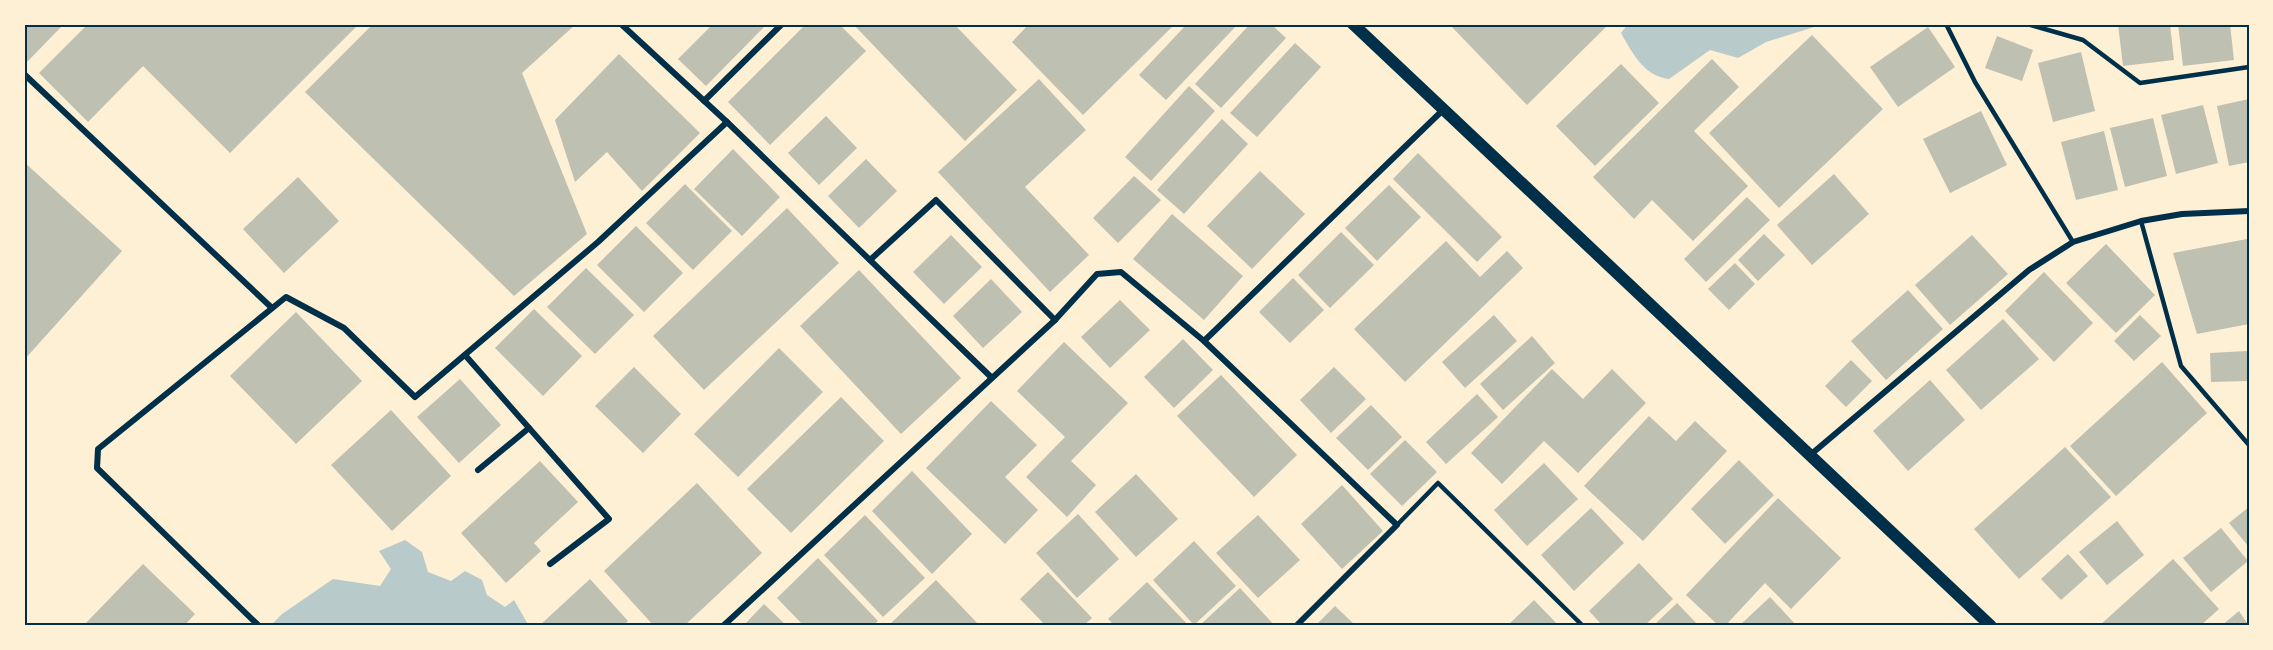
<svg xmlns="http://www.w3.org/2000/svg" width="2273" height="650" viewBox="0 0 2273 650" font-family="Georgia,serif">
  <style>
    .green { fill: #b9caca }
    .building { fill: #bec0b2 }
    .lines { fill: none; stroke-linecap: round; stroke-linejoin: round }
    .service { stroke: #003049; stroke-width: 4.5 }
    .minor { stroke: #003049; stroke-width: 6 }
    .secondary { stroke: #003049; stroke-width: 12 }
    .neatline { fill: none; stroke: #003049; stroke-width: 2 }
  </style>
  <rect width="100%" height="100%" fill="#fdf0d5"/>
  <g class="green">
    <path d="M1628 24H1824L1766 42 1738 58 1710 50 1669 79C1644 76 1633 54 1621 33Z"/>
    <polygon points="405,540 422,552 428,572 451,581 465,571 482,580 487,595 505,607 514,600 529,626 270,626 282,614 333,579 380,586 391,569 379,551"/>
  </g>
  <g class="building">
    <polygon points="24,24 64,24 27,62 24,59"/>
    <polygon points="88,24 359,24 230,153 143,66 88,122 39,73"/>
    <polygon points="373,24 576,24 522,73 587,234 514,296 305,92"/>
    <polygon points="713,24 767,24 706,86 678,59"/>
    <polygon points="806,24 839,24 866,51 770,145 728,102"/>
    <polygon points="853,24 954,24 1017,90 965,141"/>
    <polygon points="1029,24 1175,24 1083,115 1012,42"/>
    <polygon points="1187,24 1238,24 1166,100 1139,75"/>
    <polygon points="1250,24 1271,24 1286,38 1221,108 1195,84"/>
    <polygon points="1453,24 1609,24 1527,105 1451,26"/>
    <polygon points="2118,24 2170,24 2174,60 2123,66"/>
    <polygon points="2178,24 2230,24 2234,60 2183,66"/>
    <polygon points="1928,27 1955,67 1898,107 1870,67"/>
    <polygon points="1812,35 1883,109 1779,208 1709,133"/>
    <polygon points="1997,36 2033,50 2022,81 1985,68"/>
    <polygon points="1295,43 1321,67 1257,137 1230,113"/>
    <polygon points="2081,52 2095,111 2053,122 2038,63"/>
    <polygon points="619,54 700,133 642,191 607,152 575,182 555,120"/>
    <polygon points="1712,59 1739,87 1694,131 1748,186 1693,241 1652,200 1634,219 1593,177"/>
    <polygon points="1621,64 1659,103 1595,166 1556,126"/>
    <polygon points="1039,79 1086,130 1025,187 1089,255 1050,292 938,172"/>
    <polygon points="1189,86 1215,111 1151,181 1125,157"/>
    <polygon points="2249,99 2249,162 2229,166 2217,106"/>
    <polygon points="2203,105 2218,163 2176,174 2161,115"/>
    <polygon points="1981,111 2007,165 1950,193 1923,139"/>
    <polygon points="826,116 857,148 819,185 788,153"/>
    <polygon points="2153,118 2167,176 2125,187 2110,128"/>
    <polygon points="1222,119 1248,144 1184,214 1157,190"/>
    <polygon points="2104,131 2118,190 2076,200 2061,142"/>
    <polygon points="733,149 780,197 742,236 694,189"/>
    <polygon points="1418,153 1502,237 1477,262 1393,179"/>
    <polygon points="866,159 897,191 859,228 828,196"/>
    <polygon points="24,162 122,251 24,360"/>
    <polygon points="1260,171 1305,214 1252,269 1207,226"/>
    <polygon points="1834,174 1869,214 1812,265 1777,225"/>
    <polygon points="1134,176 1161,200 1118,243 1093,218"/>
    <polygon points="298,177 339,221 284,273 243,229"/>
    <polygon points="685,184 732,231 693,270 646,223"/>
    <polygon points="1389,185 1421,217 1377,261 1345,228"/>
    <polygon points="1747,197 1770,220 1706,282 1684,259"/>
    <polygon points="787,208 839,263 704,390 653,336"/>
    <polygon points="1172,214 1243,276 1204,320 1133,259"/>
    <polygon points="636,226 683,273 644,312 597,265"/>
    <polygon points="1341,232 1374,265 1330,308 1298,275"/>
    <polygon points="1764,234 1785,255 1758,281 1738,260"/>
    <polygon points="951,235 982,267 944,304 913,272"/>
    <polygon points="1972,235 2008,274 1950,325 1915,285"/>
    <polygon points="2247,239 2249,324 2197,334 2173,253"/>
    <polygon points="1446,241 1480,277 1507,251 1523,268 1405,382 1354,329"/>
    <polygon points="2106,244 2155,295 2116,333 2066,283"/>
    <polygon points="1735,263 1755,284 1729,310 1708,289"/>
    <polygon points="586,268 634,315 595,354 547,307"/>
    <polygon points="859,270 961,378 901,434 800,326"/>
    <polygon points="2044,272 2093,323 2054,362 2005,311"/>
    <polygon points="1293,278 1324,310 1290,343 1259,312"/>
    <polygon points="991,279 1022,312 983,348 953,316"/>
    <polygon points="1908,290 1943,329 1886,380 1851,341"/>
    <polygon points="1120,300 1150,330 1110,368 1081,337"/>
    <polygon points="534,309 582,356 543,396 495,348"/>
    <polygon points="296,312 362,381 296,444 230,376"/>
    <polygon points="1494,315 1517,341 1465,388 1442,362"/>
    <polygon points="2140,315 2161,336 2134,361 2114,341"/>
    <polygon points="2003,319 2039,359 1981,410 1946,370"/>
    <polygon points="1532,336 1555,363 1503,410 1480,384"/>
    <polygon points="1183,339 1213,370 1174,408 1144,377"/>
    <polygon points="1064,342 1128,403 1071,461 1096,485 1067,517 1026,477 1065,437 1017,391"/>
    <polygon points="779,348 823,392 738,477 694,434"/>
    <polygon points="2247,351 2248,381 2211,382 2210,353"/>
    <polygon points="1851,360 1872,381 1846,407 1825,386"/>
    <polygon points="2162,362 2207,413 2116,496 2070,446"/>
    <polygon points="634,367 681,414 643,453 595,406"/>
    <polygon points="1334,367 1366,399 1331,433 1300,400"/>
    <polygon points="1552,369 1583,399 1612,369 1646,403 1578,473 1544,441 1502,484 1471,453"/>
    <polygon points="1221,375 1297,455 1254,497 1177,416"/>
    <polygon points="460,379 501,425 459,463 417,417"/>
    <polygon points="1930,380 1965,420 1908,471 1873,431"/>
    <polygon points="1477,394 1498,417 1446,464 1426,442"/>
    <polygon points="841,397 884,441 791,533 747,489"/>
    <polygon points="991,401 1037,445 1005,477 1038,510 1005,544 926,468"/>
    <polygon points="1371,405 1402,437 1368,470 1336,438"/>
    <polygon points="391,410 451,476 392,531 331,465"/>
    <polygon points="1649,416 1676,441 1695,421 1727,451 1643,541 1584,486"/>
    <polygon points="1405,440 1437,472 1402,506 1370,474"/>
    <polygon points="2065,447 2111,497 2019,579 1974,529"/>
    <polygon points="1739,460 1774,495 1725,544 1691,509"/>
    <polygon points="540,461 578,502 534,543 541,551 506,583 461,533"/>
    <polygon points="1544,463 1578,499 1527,546 1494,510"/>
    <polygon points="912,471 972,534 932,574 872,511"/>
    <polygon points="1136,474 1178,519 1136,557 1095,512"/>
    <polygon points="697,483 762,553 684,626 654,626 604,571"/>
    <polygon points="1342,485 1383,531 1342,569 1301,524"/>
    <polygon points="1778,498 1841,558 1791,609 1765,583 1725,626 1719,626 1686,595"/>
    <polygon points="2249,507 2249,547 2229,523"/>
    <polygon points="1591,508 1624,543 1574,591 1541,555"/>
    <polygon points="1078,514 1119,559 1077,598 1036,553"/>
    <polygon points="865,515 925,578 883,617 824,555"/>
    <polygon points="1258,515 1300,560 1258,598 1216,553"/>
    <polygon points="2117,521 2144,555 2107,585 2079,552"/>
    <polygon points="2221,528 2248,561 2211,592 2183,558"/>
    <polygon points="1194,541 1236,586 1194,625 1153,580"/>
    <polygon points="2068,554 2088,576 2061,600 2041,579"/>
    <polygon points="818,558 878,621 872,626 804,626 777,598"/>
    <polygon points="2173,559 2219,609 2200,626 2099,626"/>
    <polygon points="1639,563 1673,599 1644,626 1603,626 1589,611"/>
    <polygon points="143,564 195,614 184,626 83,626"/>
    <polygon points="1048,572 1092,618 1083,626 1046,626 1020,599"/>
    <polygon points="590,579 628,621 623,626 539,626"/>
    <polygon points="936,580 980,626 888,626"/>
    <polygon points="1147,582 1189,626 1115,626 1108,619"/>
    <polygon points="1240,588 1275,626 1199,626"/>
    <polygon points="1770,597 1797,626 1739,626"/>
    <polygon points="1534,600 1559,626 1507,626"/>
    <polygon points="1677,603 1699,626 1653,626"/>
    <polygon points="764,604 787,626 743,626"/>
    <polygon points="1335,606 1356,626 1315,626"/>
    <polygon points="2239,611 2249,626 2221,626"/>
  </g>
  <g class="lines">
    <g class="service">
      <polyline points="1946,24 1975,82 2073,242"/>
      <polyline points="2027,24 2083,40 2140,83 2249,67"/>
      <polyline points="2141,221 2181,366 2249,445"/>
      <polyline points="1397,525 1438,483 1583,626"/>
    </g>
    <g class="minor">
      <polyline points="621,24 727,122 991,377"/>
      <polyline points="24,74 272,308"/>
      <polyline points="704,101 782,24"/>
      <polyline points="870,260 936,200 1055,320"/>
      <polyline points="1204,341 1444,109"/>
      <polyline points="465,355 609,519 550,564"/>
      <polyline points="1809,456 2029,270 2073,242 2141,221 2182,214 2249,211"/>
      <polyline points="478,470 529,428"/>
      <polyline points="259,626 97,468 98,449 286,297 344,328 415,397 598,242 727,122"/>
      <polyline points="723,626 1055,320 1097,274 1121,272 1204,341 1397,525 1296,626"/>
    </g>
    <polyline class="secondary" points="1353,24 1991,626"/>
  </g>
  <rect width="2273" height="650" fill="none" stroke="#fdf0d5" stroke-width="51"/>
  <rect x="26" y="26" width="2222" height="598" class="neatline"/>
</svg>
